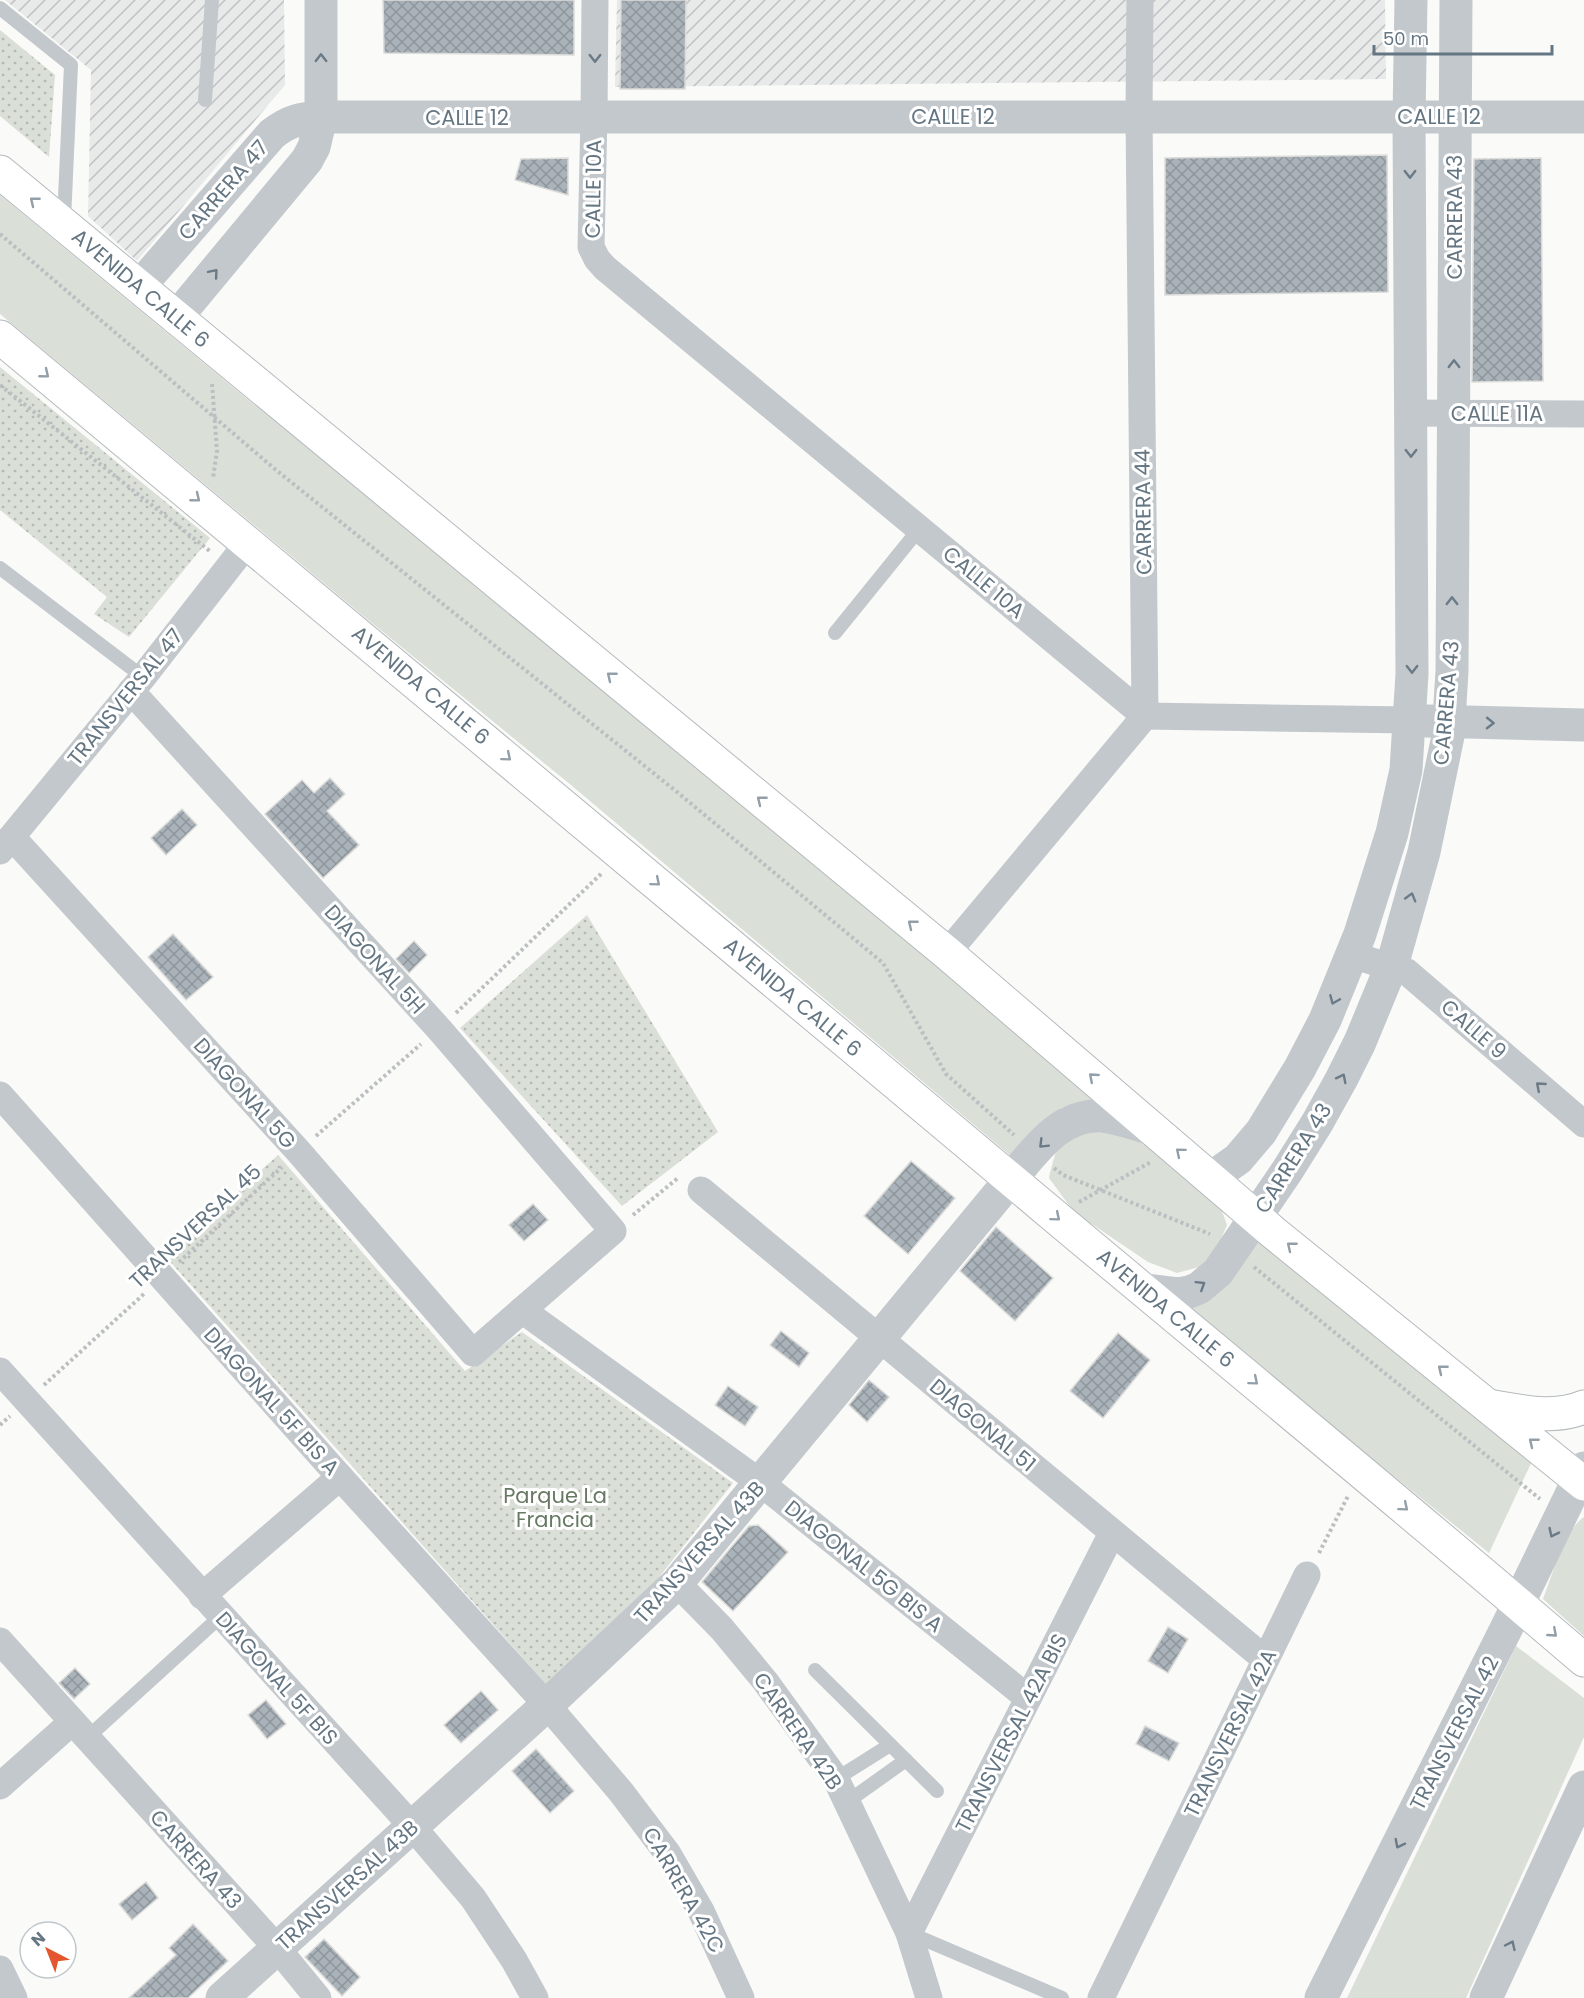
<svg xmlns="http://www.w3.org/2000/svg" width="1584" height="1998" viewBox="0 0 1584 1998" font-family="Poppins,sans-serif">
  <style>
    .industrial { fill: url(#industrial-furrows) }
    .green { fill: #dadfd7 }
    .park { fill: url(#park-dots) }
    .building { fill: url(#building-cross-hatch); stroke: #dcdcda; stroke-width: 1.5 }
    .lines { fill: none; stroke-linecap: round; stroke-linejoin: round }
    .primary-casing { stroke: #b5babe; stroke-width: 35 }
    .path { stroke: #bbbfc2; stroke-width: 4; stroke-dasharray: 3 3; stroke-linecap: butt }
    .service { stroke: #c3c8cc; stroke-width: 14 }
    .minor { stroke: #c3c8cc; stroke-width: 27 }
    .tertiary { stroke: #c3c8cc; stroke-width: 33 }
    .primary { stroke: #fff; stroke-width: 33 }
    .oneway { stroke: #6a7a87 }
    .oneway2 { stroke: #939fa8 }
    .labels { text-anchor: middle; dominant-baseline: central; stroke-width: 6; stroke-linejoin: round; paint-order: stroke }
    .street-label { font-size: 21px; fill: #657683; stroke: #fff }
    .park-label { font-size: 21px; fill: #687a64; stroke: #fff }
  </style>
  <defs>
    <pattern id="industrial-furrows" width="10" height="10" patternUnits="userSpaceOnUse" patternTransform="scale(1.5)"><rect width="10" height="10" fill="#e8e9e9"/><path d="M-1 1l2-2M0 10L10 0M9 11l2-2" fill="none" stroke="#c0c1c2"/></pattern>
    <pattern id="park-dots" width="8" height="8" patternUnits="userSpaceOnUse" patternTransform="scale(1.5)"><rect width="8" height="8" fill="#dadfd7"/><path d="M2 2h.1M6 6h.1" fill="none" stroke="#b4b9b4" stroke-width="1.8" stroke-linecap="round"/></pattern>
    <pattern id="building-cross-hatch" width="8" height="8" patternUnits="userSpaceOnUse" patternTransform="scale(1.5)"><rect width="8" height="8" fill="#aab3b9"/><path d="M0 0l8 8M0 8l8-8" fill="none" stroke="#8e969c"/></pattern>
  </defs>
  <rect width="100%" height="100%" fill="#fafaf8"/>
  <g class="industrial">
    <polygon points="5,0 284,0 285,85 137,261 88,216 91,70"/>
    <polygon points="617,0 1385,0 1386,79 615,87"/>
  </g>
  <g class="green">
    <polygon points="0,195 246,398 807,855 1095,1100 1077,1102 1061,1108 1012,1157 571,785 361,614 0,314"/>
    <path d="M1096 1124 1125 1133 1146 1145 1219 1203 1227 1225 1215 1253 1199 1267 1177 1273 1148 1262 1074 1212 1049 1178C1059 1138 1058 1138 1096 1124Z"/>
    <polygon points="1259,1239 1534,1457 1489,1553 1180,1303"/>
    <path d="M1584 1517V1636L1543 1599C1552 1577 1564 1530 1584 1517Z"/>
    <polygon points="1516,1646 1584,1698 1584,1737 1466,1998 1347,1998"/>
  </g>
  <g class="park">
    <polygon points="0,30 55,75 49,157 0,116"/>
    <polygon points="0,367 210,538 129,637 94,614 107,597 0,510"/>
    <polygon points="587,915 718,1132 622,1206 460,1028"/>
    <polygon points="278,1155 465,1371 522,1332 733,1483 653,1585 546,1684 166,1257"/>
  </g>
  <g class="building">
    <polygon points="383,0 574,0 574,55 384,53"/>
    <polygon points="621,0 686,0 685,89 620,89"/>
    <polygon points="1387,155 1388,292 1165,295 1165,158"/>
    <polygon points="568,158 568,195 515,180 521,159"/>
    <polygon points="1541,158 1543,381 1472,382 1474,159"/>
    <polygon points="330,778 345,794 327,811 359,845 323,878 265,814 302,780 314,793"/>
    <polygon points="182,809 197,825 166,855 151,838"/>
    <polygon points="173,934 213,977 186,1000 148,957"/>
    <polygon points="414,941 427,955 409,973 396,959"/>
    <polygon points="911,1161 955,1198 908,1254 864,1216"/>
    <polygon points="533,1204 548,1220 524,1241 509,1225"/>
    <polygon points="996,1227 1053,1278 1015,1321 960,1271"/>
    <polygon points="781,1331 809,1353 799,1367 770,1345"/>
    <polygon points="1118,1333 1150,1360 1103,1418 1070,1391"/>
    <polygon points="869,1380 889,1397 867,1422 849,1405"/>
    <polygon points="728,1386 758,1407 745,1426 715,1405"/>
    <polygon points="758,1525 788,1552 733,1611 702,1582 749,1526"/>
    <polygon points="1168,1627 1188,1639 1168,1673 1148,1661"/>
    <polygon points="75,1668 90,1684 74,1699 59,1683"/>
    <polygon points="481,1691 498,1710 461,1743 444,1725"/>
    <polygon points="266,1700 286,1724 267,1739 248,1715"/>
    <polygon points="1145,1726 1179,1743 1169,1761 1136,1744"/>
    <polygon points="536,1749 574,1791 550,1813 512,1771"/>
    <polygon points="146,1882 158,1898 132,1920 119,1904"/>
    <polygon points="193,1924 228,1961 188,1998 129,1998 176,1955 169,1948"/>
    <polygon points="324,1939 360,1977 342,1996 305,1957"/>
  </g>
  <g class="lines">
    <defs>
      <g id="primary">
        <polyline points="0,172 947,953 1274,1233 1584,1484"/>
        <path d="M0 337C353 627 702 921 1052 1214 1229 1362 1408 1509 1584 1660"/>
        <path d="M1488 1406C1520 1411 1553 1420 1584 1407"/>
      </g>
    </defs>
    <use href="#primary" class="primary-casing"/>
    <g class="path">
      <polyline points="0,234 276,470 677,792 883,963 946,1074 1014,1135"/>
      <polyline points="212,384 217,451 213,478"/>
      <polyline points="0,385 211,552"/>
      <polyline points="456,1013 602,873"/>
      <polyline points="316,1136 421,1044"/>
      <polyline points="1054,1168 1063,1175 1210,1234"/>
      <polyline points="1079,1202 1151,1162"/>
      <polyline points="633,1215 678,1178"/>
      <polyline points="179,1262 282,1167"/>
      <polyline points="1254,1267 1540,1499"/>
      <polyline points="44,1385 145,1293"/>
      <polyline points="0,1425 10,1416"/>
      <polyline points="1319,1553 1348,1496"/>
    </g>
    <g class="service">
      <polyline points="0,8 71,65 64,220"/>
      <polyline points="205,100 212,0"/>
      <polyline points="0,568 143,677"/>
      <polyline points="835,633 920,528"/>
      <polyline points="815,1670 937,1791"/>
      <polyline points="87,1738 221,1616"/>
      <polyline points="836,1779 890,1745"/>
      <polyline points="847,1802 906,1760"/>
      <polyline points="909,1933 1062,1998"/>
    </g>
    <g class="minor">
      <polyline points="595,0 594,116 591,247 597,259 605,268 1145,716 1410,720"/>
      <polyline points="1410,413 1584,414"/>
      <polyline points="12,837 299,1152 473,1353 613,1231 439,1029 131,691"/>
      <polyline points="0,851 143,677 249,541"/>
      <polyline points="947,953 1145,716 1139,115 1140,0"/>
      <polyline points="1352,955 1407,972 1584,1124"/>
      <polyline points="0,1095 340,1477 547,1705 621,1792 668,1854 701,1911 741,1998"/>
      <polyline points="701,1190 1265,1659"/>
      <polyline points="522,1310 761,1483 1028,1698"/>
      <polyline points="0,1371 412,1826 473,1898 514,1960 535,1998"/>
      <polyline points="677,1583 722,1629 765,1681 836,1779 909,1933 929,1998"/>
      <polyline points="202,1596 340,1477"/>
      <polyline points="0,1641 277,1948 318,1998"/>
      <polyline points="0,1786 72,1722"/>
      <polyline points="909,1933 1112,1533"/>
      <polyline points="0,1969 14,1998"/>
      <polyline points="1101,1998 1307,1575"/>
    </g>
    <g class="tertiary">
      <path d="M139 287 272 134C290 120 300 119 321 117H1584"/>
      <polyline points="176,318 307,160 314,147 321,117 321,0"/>
      <polyline points="1427,721 1584,725"/>
      <polyline points="1211,1178 1238,1159 1261,1132 1300,1068 1325,1020 1360,934 1392,833 1406,770 1412,674 1409,116 1411,0"/>
      <polyline points="1145,1290 1178,1294 1189,1292 1199,1288 1218,1272 1287,1171 1317,1123 1341,1080 1360,1042 1393,962 1424,852 1448,736 1452,671 1456,0"/>
      <path d="M222 1998 547 1705 677 1583 1011 1179C1036 1150 1060 1113 1103 1116 1120 1118 1137 1125 1153 1129"/>
      <polyline points="1321,1998 1506,1629 1584,1468"/>
      <polyline points="1486,1998 1584,1787"/>
    </g>
    <use href="#primary" class="primary"/>
  </g>
  <defs><path id="oneway-chevron" d="M-2-3.5L2.5 0L-2 3.5" fill="none" stroke-width="1.6" stroke-linecap="round" stroke-linejoin="round" transform="scale(1.5)"/></defs>
  <g class="oneway">
    <use href="#oneway-chevron" transform="translate(321 58) rotate(-90)"/>
    <use href="#oneway-chevron" transform="translate(595 58) rotate(90)"/>
    <use href="#oneway-chevron" transform="translate(1410 174) rotate(90)"/>
    <use href="#oneway-chevron" transform="translate(214 273) rotate(-50)"/>
    <use href="#oneway-chevron" transform="translate(1454 364) rotate(-90)"/>
    <use href="#oneway-chevron" transform="translate(1411 453) rotate(90)"/>
    <use href="#oneway-chevron" transform="translate(1452 601) rotate(-90)"/>
    <use href="#oneway-chevron" transform="translate(1412 669) rotate(90)"/>
    <use href="#oneway-chevron" transform="translate(1490 723) rotate(1)"/>
    <use href="#oneway-chevron" transform="translate(1411 897) rotate(-74)"/>
    <use href="#oneway-chevron" transform="translate(1334 1000) rotate(113)"/>
    <use href="#oneway-chevron" transform="translate(1342 1078) rotate(-63)"/>
    <use href="#oneway-chevron" transform="translate(1540 1086) rotate(-139)"/>
    <use href="#oneway-chevron" transform="translate(1043 1144) rotate(135)"/>
    <use href="#oneway-chevron" transform="translate(1201 1285) rotate(-32)"/>
    <use href="#oneway-chevron" transform="translate(1553 1533) rotate(116)"/>
    <use href="#oneway-chevron" transform="translate(1399 1844) rotate(117)"/>
    <use href="#oneway-chevron" transform="translate(1511 1945) rotate(-65)"/>
  </g>
  <g class="oneway2">
    <use href="#oneway-chevron" transform="translate(34 201) rotate(-141)"/>
    <use href="#oneway-chevron" transform="translate(45 374) rotate(39)"/>
    <use href="#oneway-chevron" transform="translate(196 498) rotate(39)"/>
    <use href="#oneway-chevron" transform="translate(611 676) rotate(-141)"/>
    <use href="#oneway-chevron" transform="translate(507 757) rotate(40)"/>
    <use href="#oneway-chevron" transform="translate(761 800) rotate(-141)"/>
    <use href="#oneway-chevron" transform="translate(656 882) rotate(40)"/>
    <use href="#oneway-chevron" transform="translate(912 924) rotate(-141)"/>
    <use href="#oneway-chevron" transform="translate(1093 1077) rotate(-139)"/>
    <use href="#oneway-chevron" transform="translate(1180 1152) rotate(-140)"/>
    <use href="#oneway-chevron" transform="translate(1056 1217) rotate(40)"/>
    <use href="#oneway-chevron" transform="translate(1291 1246) rotate(-141)"/>
    <use href="#oneway-chevron" transform="translate(1442 1369) rotate(-141)"/>
    <use href="#oneway-chevron" transform="translate(1254 1381) rotate(40)"/>
    <use href="#oneway-chevron" transform="translate(1533 1442) rotate(-141)"/>
    <use href="#oneway-chevron" transform="translate(1404 1507) rotate(40)"/>
    <use href="#oneway-chevron" transform="translate(1553 1633) rotate(41)"/>
  </g>
  <g class="labels">
    <g class="street-label">
      <text x="953" y="116">CALLE 12</text>
      <text x="1439" y="116">CALLE 12</text>
      <text x="467" y="117">CALLE 12</text>
      <text transform="translate(593 189) rotate(-89)">CALLE 10A</text>
      <text transform="translate(223 190) rotate(-49)">CARRERA 47</text>
      <text transform="translate(1454 217) rotate(-90)">CARRERA 43</text>
      <text transform="translate(141 288) rotate(40)">AVENIDA CALLE 6</text>
      <text x="1497" y="413">CALLE 11A</text>
      <text transform="translate(1143 512) rotate(-91)">CARRERA 44</text>
      <text transform="translate(984 582) rotate(40)">CALLE 10A</text>
      <text transform="translate(421 685) rotate(40)">AVENIDA CALLE 6</text>
      <text transform="translate(125 697) rotate(-51)">TRANSVERSAL 47</text>
      <text transform="translate(1446 703) rotate(-85)">CARRERA 43</text>
      <text transform="translate(375 959) rotate(48)">DIAGONAL 5H</text>
      <text transform="translate(793 997) rotate(40)">AVENIDA CALLE 6</text>
      <text transform="translate(1474 1029) rotate(41)">CALLE 9</text>
      <text transform="translate(245 1093) rotate(48)">DIAGONAL 5G</text>
      <text transform="translate(1293 1158) rotate(-58)">CARRERA 43</text>
      <text transform="translate(195 1226) rotate(-43)">TRANSVERSAL 45</text>
      <text transform="translate(1166 1308) rotate(40)">AVENIDA CALLE 6</text>
      <text transform="translate(272 1401) rotate(48)">DIAGONAL 5F BIS A</text>
      <text transform="translate(983 1425) rotate(40)">DIAGONAL 51</text>
      <text transform="translate(699 1552) rotate(-48)">TRANSVERSAL 43B</text>
      <text transform="translate(864 1566) rotate(39)">DIAGONAL 5G BIS A</text>
      <text transform="translate(277 1678) rotate(48)">DIAGONAL 5F BIS</text>
      <text transform="translate(798 1731) rotate(55)">CARRERA 42B</text>
      <text transform="translate(1011 1733) rotate(-63)">TRANSVERSAL 42A BIS</text>
      <text transform="translate(1230 1733) rotate(-64)">TRANSVERSAL 42A</text>
      <text transform="translate(1454 1733) rotate(-63)">TRANSVERSAL 42</text>
      <text transform="translate(196 1859) rotate(48)">CARRERA 43</text>
      <text transform="translate(347 1885) rotate(-42)">TRANSVERSAL 43B</text>
      <text transform="translate(684 1890) rotate(60)">CARRERA 42C</text>
    </g>
    <g class="park-label">
      <text x="555" y="1495">Parque La<tspan x="555" dy="24">Francia</tspan></text>
    </g>
  </g>
  <g transform="translate(48 1950) rotate(318)"><circle r="28" fill="#ffffff" stroke="#c1c8cd" stroke-width="1.5"/>
  <path d="M0-4.5L10 22L0 15L-10 22Z" fill="#e4572e"/>
  <text y="-9" font-size="16" font-weight="bold" text-anchor="middle" fill="#657683">N</text>
  </g>
  <path d="M1374 45v9h178v-9" fill="none" stroke="#657683" stroke-width="3"/>
  <text x="1383" y="45" font-size="18" fill="#657683" stroke="#ffffff" stroke-width="4.5" paint-order="stroke">50 m</text>
</svg>
